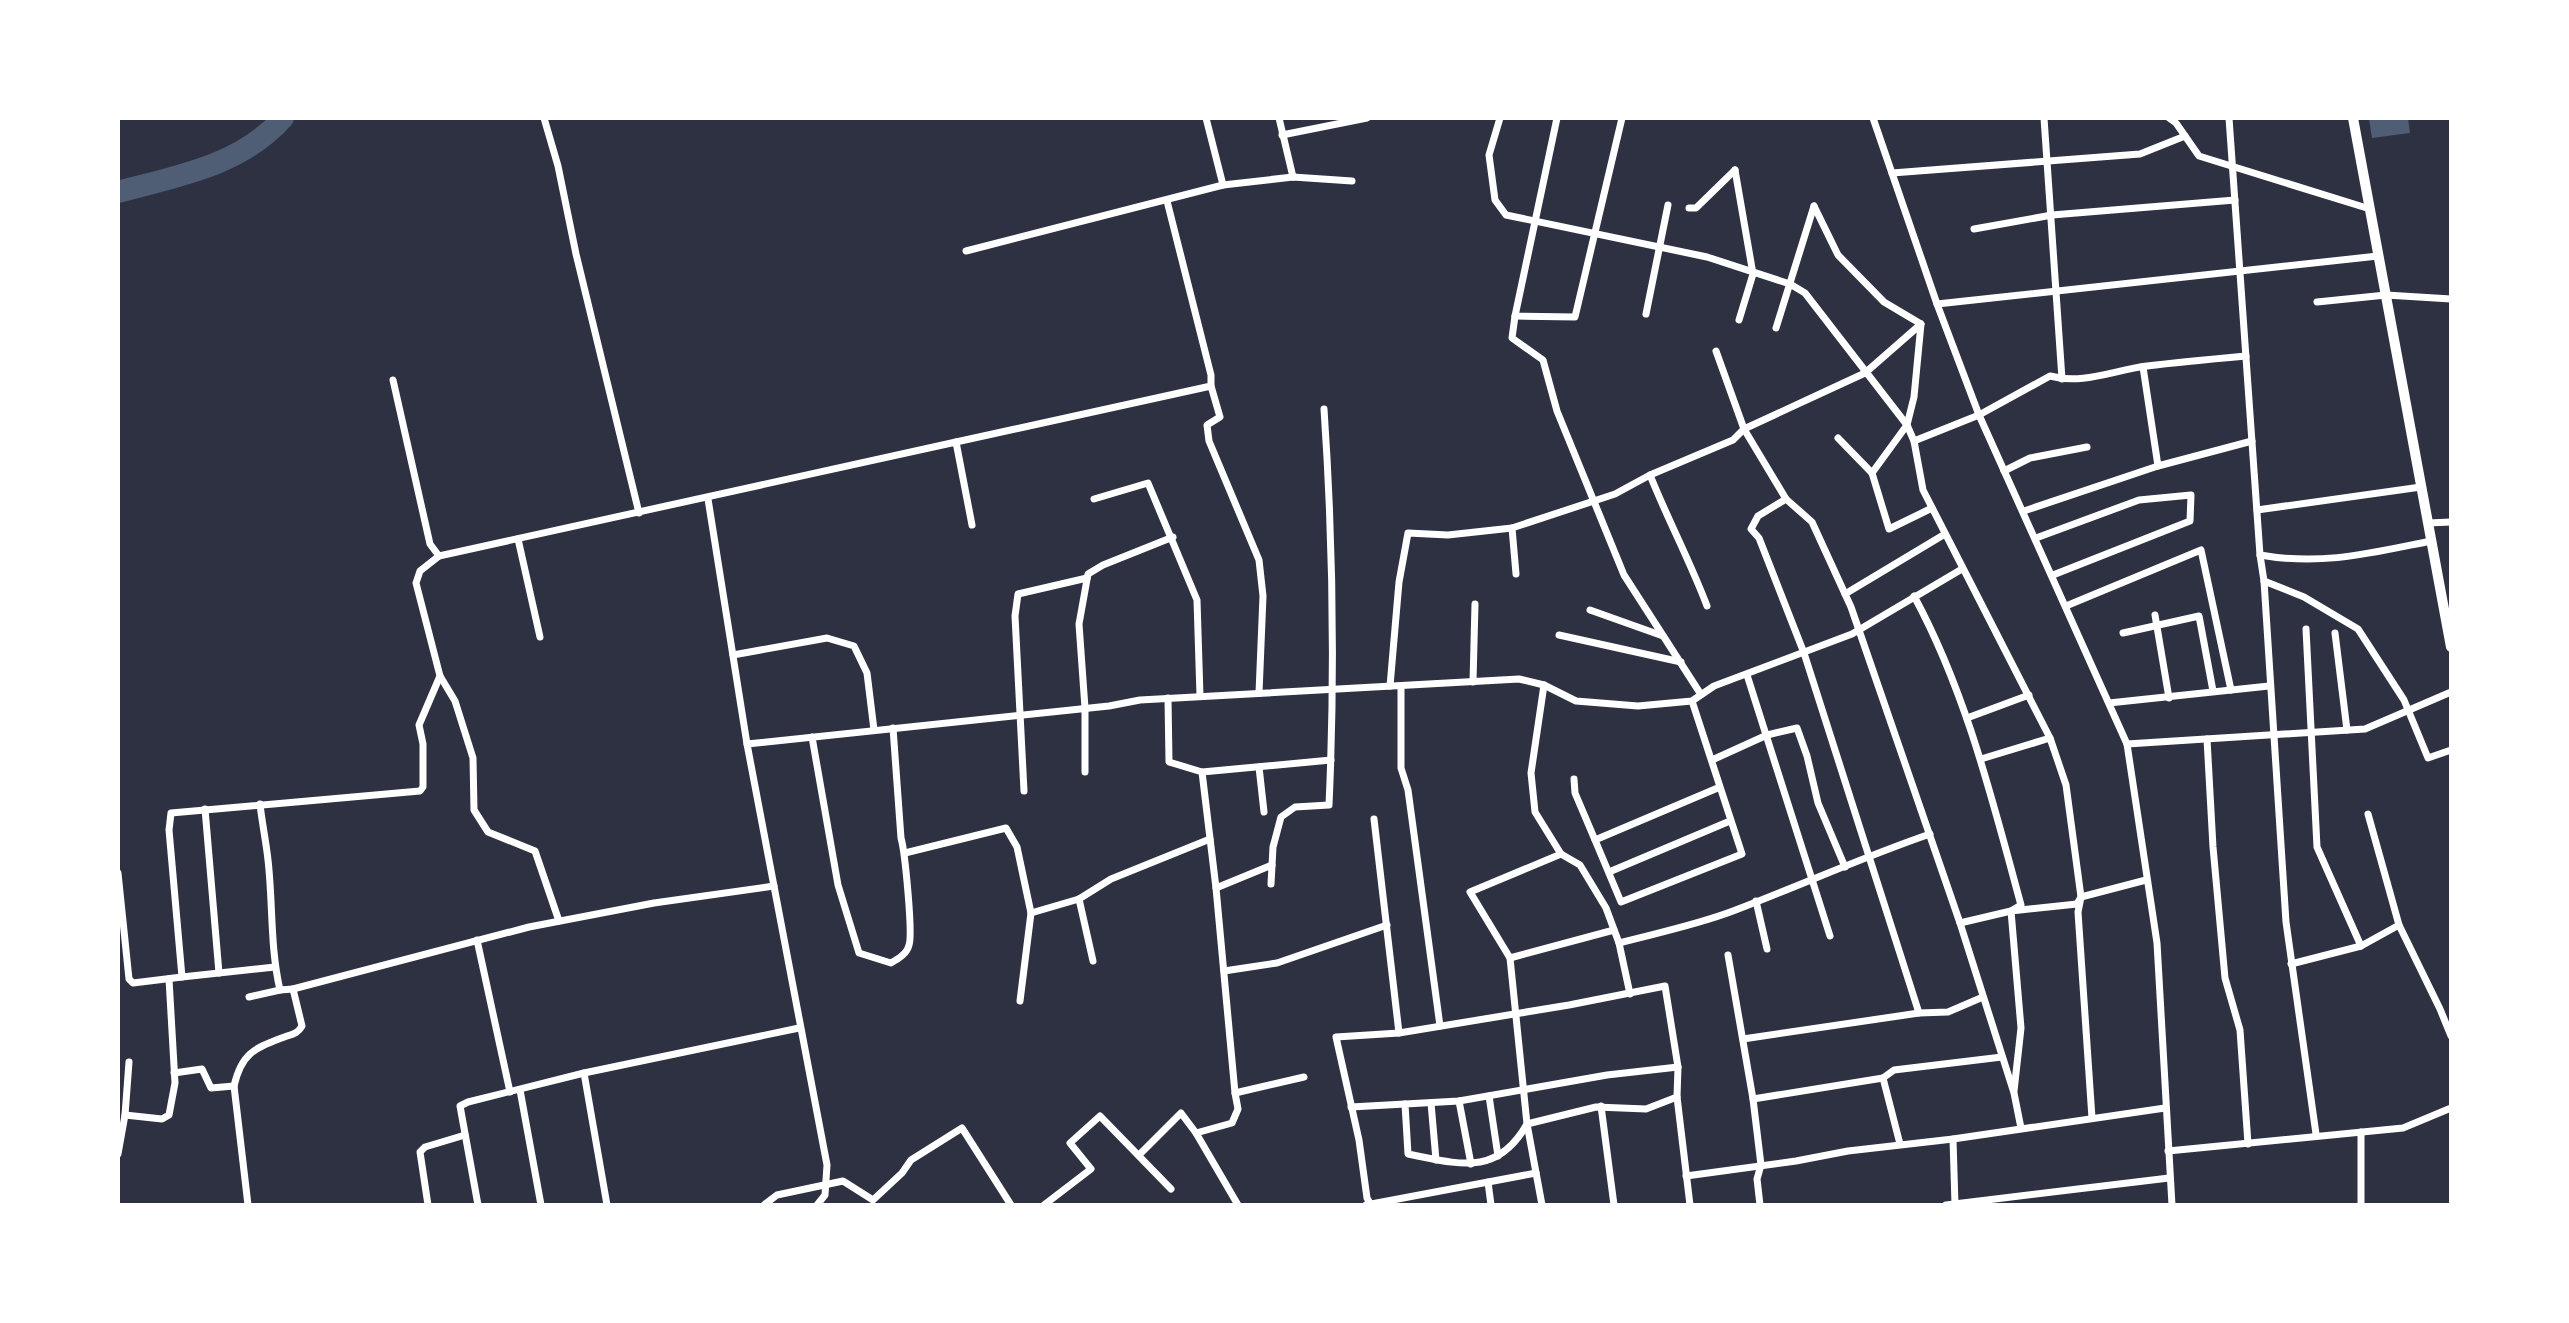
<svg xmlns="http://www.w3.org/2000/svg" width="2569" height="1323" viewBox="0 0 2569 1323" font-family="'IBM Plex Sans',sans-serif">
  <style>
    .water { fill: #4f5d75 }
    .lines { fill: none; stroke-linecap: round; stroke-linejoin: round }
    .river { stroke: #4f5d75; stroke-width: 22 }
    .minor { stroke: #fff; stroke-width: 7 }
    .secondary { stroke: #fff; stroke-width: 10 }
  </style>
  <rect width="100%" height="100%" fill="#2d3142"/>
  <polygon class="water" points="2408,118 2410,133 2372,138 2369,119"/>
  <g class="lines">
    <path class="river" d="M118 192C177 176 240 166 283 118"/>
    <g class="minor">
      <polyline points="544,118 558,166 576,254 639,513"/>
      <polyline points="1206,118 1223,185"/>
      <polyline points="1279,118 1293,177"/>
      <polyline points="1500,118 1489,155 1495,200 1506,215 1707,257 1790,284 1805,293 1907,425 1914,441 1923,490 2050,738 2066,785 2081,897 2078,912 2092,1118"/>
      <polyline points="1557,118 1515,316 1575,317 1622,118"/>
      <polyline points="1873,118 1937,304 1979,415 2127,744 2157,943 2172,1205"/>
      <polyline points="2044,118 2062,379"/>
      <polyline points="2169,118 2176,123 2199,156 2370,209"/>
      <polyline points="2229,118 2260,555 2264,581 2286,922 2316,1134"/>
      <polyline points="1282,135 1367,118"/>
      <polyline points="1735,170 1753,274 1739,320"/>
      <polyline points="1892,173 2140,154 2185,136"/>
      <polyline points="1814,206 1838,255 1884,302 1921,324 1914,397 1907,425 1872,473"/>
      <polyline points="1689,208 1696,208 1735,170"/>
      <polyline points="1974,229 2052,215 2235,200"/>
      <polyline points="966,251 1223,185 1293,177 1352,181"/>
      <polyline points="2317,302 2386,295 2451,299"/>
      <polyline points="1937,304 2378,256"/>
      <polyline points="1646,314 1668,205"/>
      <polyline points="1515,316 1512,338 1543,360 1557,411 1624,575 1700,693"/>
      <polyline points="1776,328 1814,206"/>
      <polyline points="1716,351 1744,429 1786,499 1812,522 1851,607 1960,923 2014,1093 2021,1128"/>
      <polyline points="2143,367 2158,466 2252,441"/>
      <polyline points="393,380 430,544 439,556 956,442 972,525"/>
      <polyline points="1211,386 1220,417 1207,425 1209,441 1259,560 1263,596 1259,693"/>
      <polyline points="1838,438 1872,473 1889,529 1932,508"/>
      <path d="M1914 441 1979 415 2050 376C2083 385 2114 370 2147 366 2180 362 2213 359 2246 356"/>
      <polyline points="956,442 1211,386 1211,375 1167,201"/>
      <polyline points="2004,471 2030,458 2087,447"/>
      <path d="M1650 475C1668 520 1690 561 1707 606"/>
      <polyline points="708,499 747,744 827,1165 825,1195 817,1205"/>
      <polyline points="1094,499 1148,483 1197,600 1200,696"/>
      <polyline points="1786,499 1758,516 1751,529 1759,538 1804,653 1919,1013"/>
      <polyline points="2257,510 2421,487"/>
      <polyline points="2024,511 2158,466"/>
      <polyline points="2428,523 2451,522"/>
      <polyline points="2036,538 2139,500 2191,495 2190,521 2053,575"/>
      <polyline points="518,539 540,637"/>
      <path d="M2260 555C2322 566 2371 553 2431 541"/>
      <polyline points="1516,574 1512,528 1615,494 1650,475 1733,440 1744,429 1865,373 1921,324"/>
      <polyline points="2264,581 2304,597 2358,629 2404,700 2428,758 2451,750"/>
      <polyline points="1845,594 1945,534"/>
      <path d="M1914 596C1966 692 1992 799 2021 905L2011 911 2021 1028 2014 1091"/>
      <polyline points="2066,606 2201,550 2231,690"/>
      <polyline points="1590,610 1663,636"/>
      <polyline points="2155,615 2169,698"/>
      <polyline points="2306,629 2317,847 2361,946"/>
      <polyline points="2123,633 2199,616 2213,691"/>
      <polyline points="2335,633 2347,730"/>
      <polyline points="1559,635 1681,662"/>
      <polyline points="733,655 827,638 854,646 867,673 874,730"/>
      <polyline points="1747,675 1830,936"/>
      <polyline points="440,676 455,701 473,758 474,810 488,832 535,851 559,921"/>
      <polyline points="1473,682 1475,604"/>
      <polyline points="1544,685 1531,773 1535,812 1561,854 1580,865 1606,908 1619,943 1630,994"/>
      <polyline points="1390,686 1399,582 1408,533 1448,535 1512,528"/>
      <polyline points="1401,686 1401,768 1408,790 1440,1026"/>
      <polyline points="1168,698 1169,762 1202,772 1216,888 1235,1093"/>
      <polyline points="1692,701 1742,854 1621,902 1595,840 1720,787"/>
      <polyline points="2109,703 2269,686"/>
      <polyline points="1967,718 2029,695"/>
      <path d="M812 737 838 885 859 953 891 963C898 959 907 954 909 945 913 934 905 852 901 838L893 728"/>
      <polyline points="2207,739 2213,847 2225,978 2240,1030 2248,1144"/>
      <polyline points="747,744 1109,706 1140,700 1519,679 1544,685 1576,701 1638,706 1692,701 1714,686 1852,634 1962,569"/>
      <polyline points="2127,744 2365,729 2451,692"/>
      <polyline points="1981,759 2050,738"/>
      <polyline points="1712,760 1767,735 1797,728 1807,756 1818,803 1845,867"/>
      <polyline points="1259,767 1264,812"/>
      <polyline points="1085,772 1085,708 1079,624 1088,574 1103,565 1173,537"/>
      <polyline points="1202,772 1331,760"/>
      <polyline points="1574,779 1575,793 1595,840"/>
      <polyline points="1024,791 1015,616 1018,594 1087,578"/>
      <polyline points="205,809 219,973"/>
      <polyline points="2368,814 2399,925"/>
      <polyline points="1374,819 1399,1033"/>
      <polyline points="905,853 1006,828 1017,847 1031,913 1020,1001"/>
      <polyline points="1609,872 1730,821"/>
      <polyline points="118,873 129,979 133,983 182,977"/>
      <path d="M1271 884 1273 847 1281 817 1295 807 1329 805C1335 673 1333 541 1324 409"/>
      <polyline points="1216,888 1272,865"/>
      <polyline points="1079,899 1093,961"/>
      <polyline points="1756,901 1767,949"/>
      <polyline points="1031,913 1079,899 1111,879 1210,839"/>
      <polyline points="1960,923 2011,911 2077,904 2081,897 2146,880"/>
      <polyline points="477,940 510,1092"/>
      <path d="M1619 943C1657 933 1696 925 1733 911 1799 886 1863 857 1930 834"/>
      <polyline points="1728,955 1753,1099 1761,1165 1757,1179 1760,1205"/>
      <polyline points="1510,958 1470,892 1561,854"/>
      <polyline points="2291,964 2361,946 2399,925 2440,1009 2451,1036"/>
      <polyline points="275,967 182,977 169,830 171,813 420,791 423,787 423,744 419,725 440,676 416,583 420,571 439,556"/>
      <polyline points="1224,971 1277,963 1387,925"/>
      <polyline points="293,989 529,927 654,903 774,886"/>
      <polyline points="249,997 280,990"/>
      <polyline points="1743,1039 1919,1013 1948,1012 1983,997"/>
      <polyline points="174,1073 202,1069 211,1088 234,1086"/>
      <polyline points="1883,1078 1900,1144"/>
      <polyline points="520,1090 541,1205"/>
      <polyline points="1489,1096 1498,1156"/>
      <path d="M1677 1097 1646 1109 1596 1107 1527 1124C1497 1177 1459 1164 1408 1154L1405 1104 1459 1101 1607 1075 1678 1067"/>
      <polyline points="1753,1099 1883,1078 1894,1070 2002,1057"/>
      <polyline points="1459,1101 1471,1164"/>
      <polyline points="1431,1103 1436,1160"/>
      <polyline points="1601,1106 1614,1205"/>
      <polyline points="1351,1107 1405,1104"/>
      <polyline points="125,1115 162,1119 169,1115 175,1083 169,979"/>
      <polyline points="1953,1139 1955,1205"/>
      <polyline points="2168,1151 2403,1128 2451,1108"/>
      <polyline points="118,1154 125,1115 129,1062"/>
      <polyline points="1139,1155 1181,1113 1196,1133"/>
      <polyline points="1686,1176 1796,1161 1848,1151 1953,1139 2165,1108"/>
      <polyline points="1488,1182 1491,1205"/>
      <path d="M248 1205 234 1086C242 1051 256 1048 287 1036 294 1034 298 1033 302 1026L293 989 280 990C270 947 273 903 268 860 266 841 262 823 260 804"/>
      <polyline points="428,1205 420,1152 425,1147 465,1135"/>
      <polyline points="478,1205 460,1106 468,1102 584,1073"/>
      <polyline points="607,1205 584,1073 799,1028"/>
      <polyline points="764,1205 777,1195 843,1181 873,1200 902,1173 911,1160 962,1128 1011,1205"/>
      <polyline points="1044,1205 1091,1169 1070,1143 1100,1116 1171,1189"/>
      <polyline points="1238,1205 1196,1133 1232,1123 1238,1109 1235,1093 1304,1077"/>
      <polyline points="1366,1205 1536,1173"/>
      <polyline points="1371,1205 1367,1198 1359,1140 1336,1037 1399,1033 1569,1005 1665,986 1678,1067 1677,1097 1690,1205"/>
      <polyline points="1542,1205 1527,1124 1510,958 1614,930"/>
      <polyline points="1946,1205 2169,1178"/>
      <polyline points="2361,1205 2361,1132"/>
    </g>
    <polyline class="secondary" points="2353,118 2451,647"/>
  </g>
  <rect width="2569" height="1323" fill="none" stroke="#ffffff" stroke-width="240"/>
</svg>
